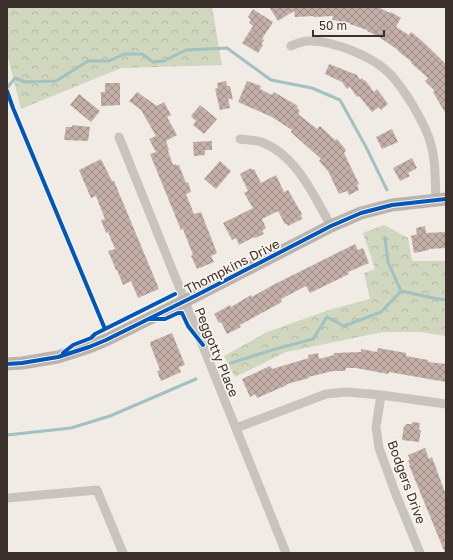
<svg xmlns="http://www.w3.org/2000/svg" width="453" height="560" font-family="'Golos Text',sans-serif">
  <defs>
    <pattern id="forest-crowns" width="20" height="18" patternUnits="userSpaceOnUse"><rect width="20" height="18" fill="#d1d6bf"/><path d="M2 6a3 3 0 1 1 6 0M12 15a3 3 0 1 1 6 0" fill="none" stroke="#b4b8a4"/></pattern>
    <pattern id="building-cross-hatch" width="8" height="8" patternUnits="userSpaceOnUse"><rect width="8" height="8" fill="#c3afa7"/><path d="M0 0l8 8M0 8l8-8" fill="none" stroke="#a08f88"/></pattern>
  </defs>
  <rect width="100%" height="100%" fill="#f0ebe5"/>
  <!-- forest -->
  <path fill="url(#forest-crowns)" d="M7,7H212L222,65L121,68L21,109L7,54Z
    M384,225L408,238L412,261H446V336L421,332H383L286,352L235,377L224,356L267,332L332,309L370,299L364,273L375,269L363,233Z"/>
  <g fill="none" stroke-linecap="round" stroke-linejoin="round">
    <!-- stream -->
    <path stroke="#a1c2c1" stroke-width="3" d="M7,88L15,78L25,82L56,81L88,61H109L124,54H142L153,62L164,61L186,50L227,48L271,80L312,88L340,100L366,147L387,190
      M385,238L388,262L401,291L433,298L446,300
      M231,363L272,350L313,339L327,317L344,326L381,312L401,291
      M7,435L71,428L110,416L196,379"/>
  </g>
  <!-- building -->
  <path fill="url(#building-cross-hatch)" d="M269,7H378L390,13L391,12L401,18L396,27L409,35L411,32L421,40L446,64V114L433,92L435,91L425,81L428,78L411,63L412,62L398,51V50L379,37L367,31V30L350,24V23L332,20L333,16L313,17V16L295,17L294,11L278,21Z
    M253,9L273,22L262,39L264,40L261,44L263,45L258,53L242,43L253,26L249,23L251,20L248,17Z
    M329,64L357,75L360,80L362,78L364,81L365,80L374,92L377,89L388,104L381,110L379,107L372,112L359,96L357,97L350,87L347,89L342,82L325,74Z
    M226,81L227,86H230L233,100L228,98L230,108L220,110L215,89L218,88L217,83Z
    M247,81L261,86L260,89L272,95L274,92L298,106L297,108L300,111L298,114L317,129L320,126L335,140L337,139L346,150L344,153L359,184L357,185L359,190L349,195L347,191L339,194L328,171L319,161L321,159L294,135L291,132L292,130L272,117L238,102Z
    M105,83H120V105L101,106V92H105Z
    M137,92L157,106L164,102L171,115L167,117L177,135L166,141L169,150L168,151L173,165L176,164L177,166L179,165L186,183L188,182L191,192L186,194L194,214L201,212L217,253L211,256L214,262L197,269L191,256L193,255L183,229L181,230L150,154L156,152L149,139L156,136L141,110L129,101Z
    M79,94L100,111L91,122L70,105Z
    M200,105L217,119L204,134L193,125L196,121L191,116Z
    M72,125L90,127L88,141L64,140L66,127H72Z
    M392,129L398,142L382,149L376,137Z
    M212,141V150H205V155L194,156L193,142Z
    M412,158L417,168L408,173L410,176L400,181L393,168Z
    M101,159L112,181H114L159,289L138,298L131,281L123,285L117,270H116L108,251L115,249L108,232L106,233L101,220L105,219L96,196L91,198L79,170Z
    M220,161L231,171L216,189L204,179Z
    M251,168L252,170L254,169L261,183L276,175L284,192L288,190L302,214L301,215L302,219L288,226L287,224H285L278,211L262,219L266,228L262,231L264,234L255,238L254,237L239,245L236,238L232,240L223,223L253,208L244,193L248,191L240,174Z
    M425,226L426,233L446,232V248L429,249V250L414,253L411,236L417,234L416,228Z
    M355,244L358,250L363,248L369,263L348,272L349,274L310,293L306,286L281,299L282,302L240,325L241,327L227,334L221,322L219,323L214,314L230,305L231,307L251,295L252,297L273,285Z
    M172,333L185,365L179,367L181,372L161,381L157,371L160,370L150,344H151L150,342Z
    M378,348L406,353V356L428,360V362L446,364V382L389,372L388,374L356,368H346L345,371H333L308,377L309,378L287,384V385L257,398L255,394L250,397L242,379L270,366L272,369L309,358L308,355L318,353L319,359L334,355V353L361,352V349L377,352Z
    M412,422L420,423L419,430H421L419,442L402,440L404,426L405,427L406,424H412Z
    M425,448L429,459L432,457L446,495V553H445L409,465H410L408,460H410L408,455Z"/>
  <g fill="none" stroke-linecap="round" stroke-linejoin="round">
    <!-- street -->
    <path stroke="#c9c3be" stroke-width="9" d="M291,46C296,44 302,41 308,41C332,40 372,56 389,73C404,88 422,119 429,138C436,158 435,179 436,199
      M119,137L286,553
      M240,139C247,140 255,140 261,142C296,154 314,196 331,226
      M381,395L376,427L379,448L395,492L420,553
      M236,428L326,394L347,392L381,395L446,404
      M7,498L97,490L123,553"/>
    <!-- secondary -->
    <path stroke="#bab3ae" stroke-width="13" d="M7,364L22,363L58,357L89,347L106,340L197,295L331,226L361,213L392,205L446,199"/>
    <defs>
      <path id="cycleway" d="M7,91L13,108L105,329
        M150,319H165L178,313H182L188,326L203,345
        M63,353L73,345L91,338L95,334L175,294
        M7,364L22,363L58,357L89,347L106,340L197,295L331,226L361,213L392,205L446,199"/>
    </defs>
    <!-- cycleway casing -->
    <use href="#cycleway" stroke="#fbf5ee" stroke-width="6"/>
    <!-- cycleway -->
    <use href="#cycleway" stroke="#0057b8" stroke-width="4"/>
  </g>
  <g text-anchor="middle" dominant-baseline="central" stroke-width="3.5" stroke-linejoin="round" paint-order="stroke">
    <!-- street labels -->
    <g font-size="13" fill="#3b302b" stroke="#fbf5ee">
      <text transform="translate(232 266) rotate(-27)">Thompkins Drive</text>
      <text transform="translate(217 352) rotate(68)">Peggotty Place</text>
      <text transform="translate(407 482) rotate(70)">Bodgers Drive</text>
    </g>
  </g>
  <!-- border -->
  <rect width="453" height="560" fill="none" stroke="#3b302b" stroke-width="16"/>
  <!-- scale -->
  <path d="M313 30v6h71v-6" fill="none" stroke="#3b302b" stroke-width="2"/>
  <text x="319" y="30" font-size="12" fill="#3b302b" stroke="#fbf5ee" stroke-width="3" paint-order="stroke">50 m</text>
</svg>
